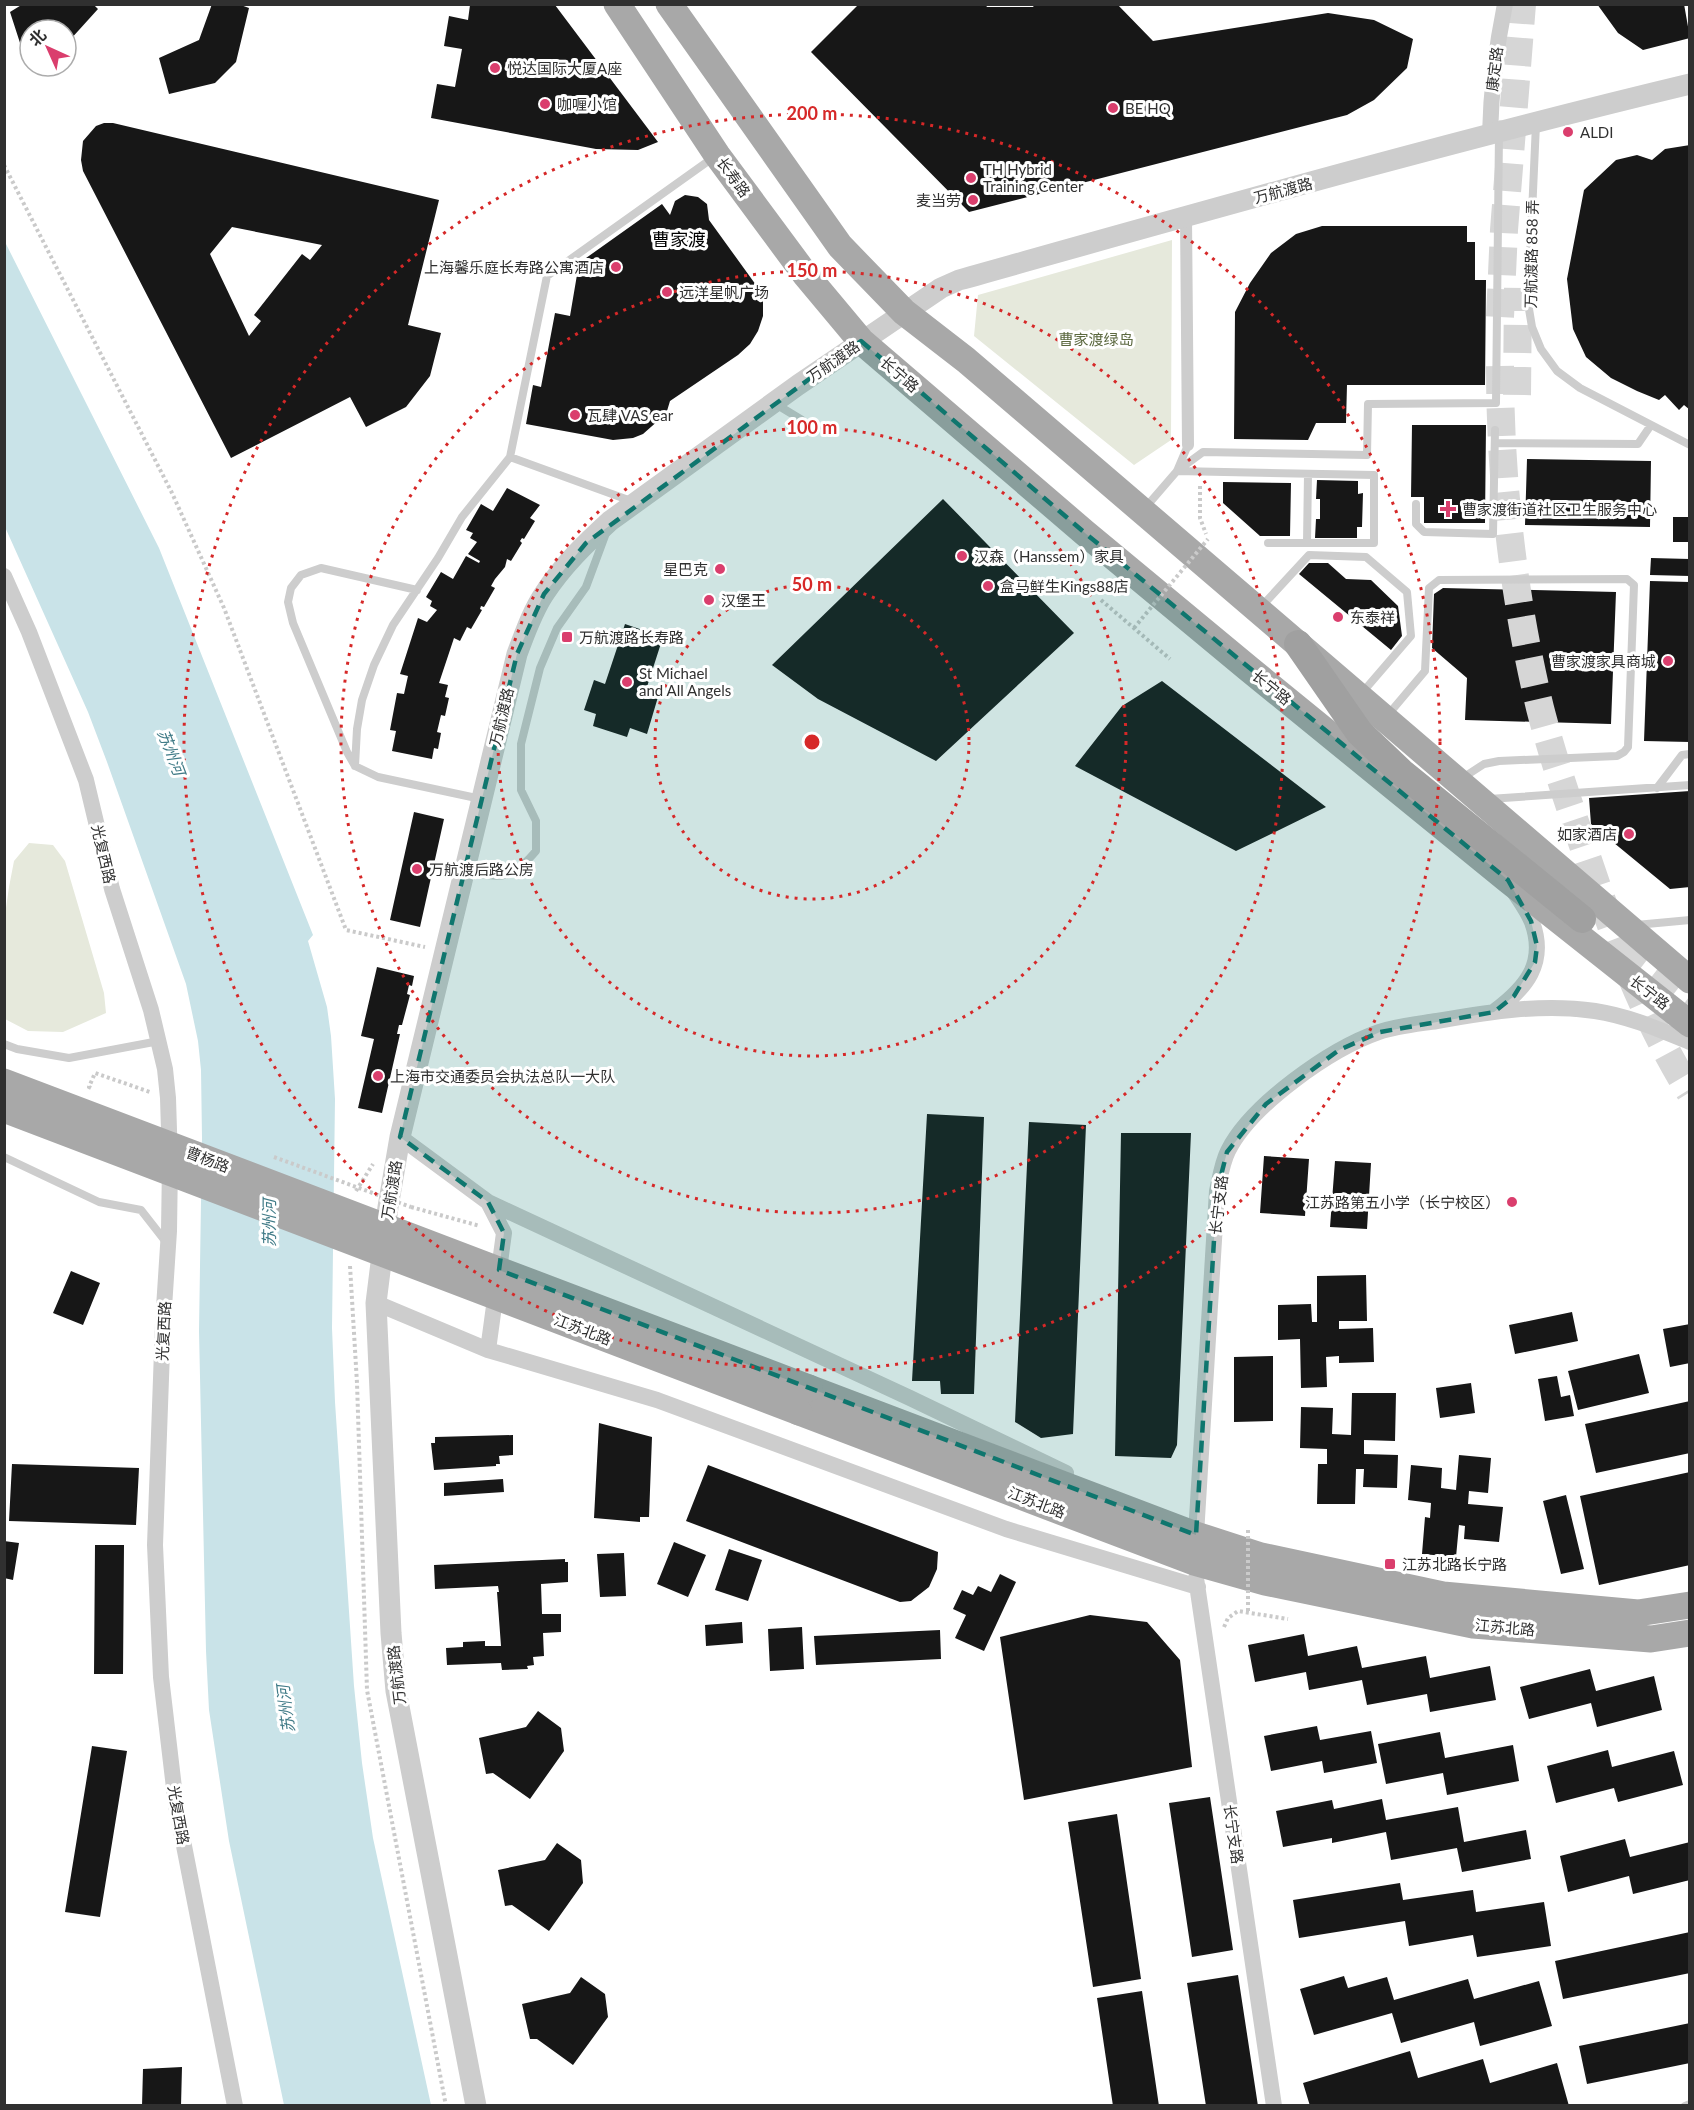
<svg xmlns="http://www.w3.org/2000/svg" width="1694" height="2110" font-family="Lato,'Noto Sans SC',sans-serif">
  <rect width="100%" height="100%" fill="#fff"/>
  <!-- green -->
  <path fill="#e6e9dc" d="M1172,240L1171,440L1134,465L974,336L978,295Z
    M29,843L53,845L65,861L104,993L106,1013L63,1032L28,1031L5,1019L4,922L9,887L14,861Z"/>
  <!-- water -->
  <path fill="#c9e3e8" d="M4,240L159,548L313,935L308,941L327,1007L331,1036L335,1099L332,1328L335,1402L354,1686L362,1763L373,1838L431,2105H284L229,1841L209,1710L206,1651L199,1331L202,1138L201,1070L198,1041L186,984L107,762L88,712L5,527Z"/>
  <!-- building -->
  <path fill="#171717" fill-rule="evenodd" d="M23,4H93L98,9L69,41H66V30H30V45L21,46L10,12Z
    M212,4H238L249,8L236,62L215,83L169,94L159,58L199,40Z
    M859,4H985L987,7H1033L1035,4H1117L1153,41L1328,13L1374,20L1413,39L1407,68L1374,100L1347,115L969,212L811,52Z
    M1597,4H1684L1690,38L1643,50L1618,33Z
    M470,5H555L658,142L638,150L596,149L431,118L437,84L455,87L462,49L444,46L449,16L468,20Z
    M104,123H113L439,200L408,325L441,333L430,376L406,407L366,427L350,397L231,458L83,171L81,160L83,141L96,126ZM232,227L322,245L310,260L302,254L254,315L261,321L249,336L210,254Z
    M1690,145V410L1684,405L1679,410L1665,395L1659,400L1637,391L1611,378L1586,357L1573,329L1567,279L1584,190L1616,160L1637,155L1652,160L1665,149Z
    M685,195L698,197L707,204L709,220L756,285L763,300V316L758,331L750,344L738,355L670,401L667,411L660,419L643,434L633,438L613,440L526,424L533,385L541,387L555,313L570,316L579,263L662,204L670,215L675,201Z
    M1322,226H1467V242H1475V280H1486L1485,385H1347L1346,423H1316L1308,440L1234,439L1235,312L1250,283L1271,253L1296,234Z
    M1412,425H1486L1485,523H1424V497H1411Z
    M1527,459L1651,461L1650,527L1525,525Z
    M1317,480L1358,481V494L1363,493L1362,527H1357V538H1315L1316,519H1320V499H1316Z
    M1223,482L1291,483L1290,536H1260L1223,503Z
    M507,488L540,505L530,518L535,521L524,539L522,538L520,541L522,543L511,561L507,559L505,567L495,579L491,586L495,588L484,607L481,606L480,609L482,610L471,629L467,627L460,641L454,638L439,683L448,685L445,697L449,698L445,716L441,715L437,732L441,733L438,749L434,748L432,759L392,751L396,731L390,730L397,693L404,694L408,676L400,674L418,618L427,622L437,610L430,606L432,601L426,597L441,572L453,579L466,556L479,563L480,561L468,554L477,542L470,538L473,533L466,530L481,504L493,511Z
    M943,499L1074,633L936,761L818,699L772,665Z
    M1673,517H1690V542H1673Z
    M1651,558L1690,559V576L1650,575Z
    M1309,563H1328L1346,579L1371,580L1398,606L1402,636L1391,650L1299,574Z
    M1650,581L1690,582V742L1644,741Z
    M1443,588L1616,592L1611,724L1465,720L1467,678L1432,648L1434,594Z
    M625,624L663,637L645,693L658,697L647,734L630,728L627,737L593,726L596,714L584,710L594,680L605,684Z
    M1162,681L1326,807L1236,851L1075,766L1122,706Z
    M1690,791V887L1670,889L1591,824L1589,798Z
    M414,812L444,819L420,927L390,920Z
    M377,967L414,976L412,986L409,985L407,994L410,995L402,1025H399L397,1034H400L382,1113L358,1108L374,1039L361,1036Z
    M927,1114L984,1117L974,1394H941L940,1381H912Z
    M1029,1122L1086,1125L1073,1434L1041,1438L1015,1422Z
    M1121,1133H1191L1177,1445L1171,1458L1115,1456Z
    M1264,1156L1309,1159L1305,1216L1260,1213Z
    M1335,1161L1371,1163L1367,1229L1330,1227Z
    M71,1271L100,1283L83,1325L53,1313Z
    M1366,1275L1367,1321H1339V1329L1373,1328L1374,1362L1339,1363V1356L1326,1357L1327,1387L1301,1388L1300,1339L1278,1340V1305L1311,1304L1312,1322H1317V1276Z
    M1572,1312L1578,1341L1515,1354L1509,1325Z
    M1690,1324V1363L1670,1367L1663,1329Z
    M1639,1354L1649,1393L1578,1410L1568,1371Z
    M1273,1356V1421L1234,1422V1357Z
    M1557,1376L1561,1397L1570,1395L1574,1416L1545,1421L1538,1379Z
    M1471,1383L1475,1413L1440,1418L1436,1388Z
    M1352,1393H1396L1395,1441L1364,1440V1454L1398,1455L1397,1488L1363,1487L1364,1469H1356L1355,1504H1317L1318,1464H1327V1449L1300,1448L1301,1407L1333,1408L1332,1434L1351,1435Z
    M1690,1401V1453L1596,1473L1585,1424Z
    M599,1423L652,1437L649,1517H640V1522L594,1518Z
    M513,1435V1455L499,1456L500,1464H496V1466L434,1470L431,1443H435V1437Z
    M1459,1455L1491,1458L1488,1493L1469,1491L1468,1504L1503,1507L1499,1542L1464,1539L1465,1526L1459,1525L1456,1557L1422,1554L1425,1517L1430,1518L1431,1503L1408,1500L1411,1465L1442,1468L1441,1488L1456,1490Z
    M12,1464L139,1468L136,1525L9,1521Z
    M708,1465L938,1552L937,1569L929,1587L911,1601L900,1602L686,1521Z
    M1690,1472V1565L1599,1585L1580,1496Z
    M503,1479L504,1492L444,1496V1483Z
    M1566,1495L1584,1569L1561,1574L1543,1501Z
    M4,1541L19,1543L13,1580L4,1578Z
    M674,1542L706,1555L688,1597L657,1584Z
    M95,1545H124L123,1674H94Z
    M729,1549L762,1560L748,1601L715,1590Z
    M624,1553L626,1596L600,1597L597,1554Z
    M565,1559V1562H568V1582L541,1584L542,1614H561V1632L543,1633L544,1656L533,1657L534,1665L527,1666L528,1669L502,1670L501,1663L447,1665L446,1648L463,1647V1642L485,1641V1646H501L497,1592H499L498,1586L435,1589L434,1565Z
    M1000,1574L1016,1582L984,1651L955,1638L966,1615L953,1609L962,1590L973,1595L978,1586L991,1592Z
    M1090,1615L1147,1622L1180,1660L1192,1767L1024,1800L1000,1637Z
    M742,1622L743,1643L706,1646L705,1625Z
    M802,1627L804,1669L770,1671L768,1629Z
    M940,1630L941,1659L816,1665L814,1636Z
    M1304,1634L1308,1656L1357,1646L1362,1668L1426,1656L1430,1678L1490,1666L1496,1700L1430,1712L1427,1694L1367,1705L1362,1680L1309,1690L1306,1672L1255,1682L1248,1645Z
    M1590,1669L1596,1691L1654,1676L1662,1710L1597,1727L1591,1703L1529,1719L1520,1687Z
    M538,1711L561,1728L564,1751L530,1799L493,1773L486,1774L479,1738L526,1727Z
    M1317,1726L1320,1740L1371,1731L1377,1763L1324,1773L1322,1761L1271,1771L1264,1736Z
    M1440,1732L1445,1758L1513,1745L1519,1781L1447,1795L1443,1773L1386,1784L1378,1744Z
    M92,1746L127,1751L100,1917L65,1912Z
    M1608,1750L1612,1767L1674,1751L1683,1785L1618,1802L1614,1788L1556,1803L1547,1766Z
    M1210,1797L1233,1950L1192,1957L1169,1803Z
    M1382,1799L1386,1820L1458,1807L1464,1842L1526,1830L1531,1859L1462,1872L1457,1848L1391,1860L1386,1832L1332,1843V1838L1283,1847L1276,1811L1332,1800L1334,1809Z
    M1117,1814L1141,1979L1093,1987L1068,1822Z
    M1625,1839L1630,1857L1690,1842V1880L1633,1894L1629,1876L1568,1892L1560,1856Z
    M557,1843L581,1860L583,1883L549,1931L512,1905L505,1906L498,1870L545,1860Z
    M1400,1883L1403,1900L1473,1890L1476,1912L1544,1902L1551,1946L1477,1957L1473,1935L1409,1946L1405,1921L1299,1938L1293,1900Z
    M1690,1932V1973L1563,1999L1555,1961Z
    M1238,1975L1258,2106H1206L1187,1983Z
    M1344,1976L1348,1988L1387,1977L1394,2000L1468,1979L1474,1999L1539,1981L1552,2026L1480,2046L1474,2022L1401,2043L1392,2013L1314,2035L1300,1989Z
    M581,1977L605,1994L608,2017L573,2065L537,2039H530L522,2004L570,1993Z
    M1142,1991L1159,2106H1113L1097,1998Z
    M1690,2023V2063L1587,2084L1579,2046Z
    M1410,2051L1418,2078L1483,2059L1490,2083L1557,2063L1569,2106H1310L1303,2083Z
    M182,2067L181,2106H142L143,2069Z"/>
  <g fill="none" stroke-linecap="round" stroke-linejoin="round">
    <!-- trunk-tunnel -->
    <path stroke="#d6d6d6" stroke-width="28" stroke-dasharray="28 14" stroke-linecap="butt" d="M1500,317L1504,230L1522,4
      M1500,366C1500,480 1513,596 1540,708C1553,759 1571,810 1588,860C1615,940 1645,1020 1690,1092
      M1517,395L1518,288
      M1620,949L1690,1003"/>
    <!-- path -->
    <path stroke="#cacaca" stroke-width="4" stroke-dasharray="3 3" stroke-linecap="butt" d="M4,165L172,493L224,608L346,930L425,947
      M1200,486V518L1206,534
      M1101,600L1170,659
      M91,1088L89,1087L95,1073L150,1092
      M356,1191L373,1164
      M411,1207L480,1226
      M350,1266L357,1383L367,1690L446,2106
      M1224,1627L1228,1618L1238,1611L1288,1619"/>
    <!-- service -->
    <path stroke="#cdcdcd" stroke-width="8" d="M1536,124L1528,303L1532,327L1541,349L1557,371L1580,388L1690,445
      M774,403L802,420
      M1495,443L1638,444L1651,425
      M510,457L634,502
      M1177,471L1203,452L1367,455L1368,404L1496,403L1499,133
      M1177,471L1374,475V543H1268
      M1416,504V524L1424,532L1493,534L1495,430
      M1145,508L1177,471L1188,445
      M1307,543L1308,474
      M417,590L321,568L301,575L291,588L288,602L293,623L347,752L355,766L378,777L481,799
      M1261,607L1309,555L1366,557L1407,592L1411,636L1361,694
      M1387,716L1425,671L1429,588L1439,580L1627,579L1634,585L1628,747L1624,752L1617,756L1499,761L1484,764L1461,779
      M355,766L357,729L362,700L374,665L393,625L438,558L462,517L510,457L547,276L714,157
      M1657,788L1682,755L1690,754
      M1489,799L1690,785
      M464,872C501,877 510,882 536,851V821L521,790V744L540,668L557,628L586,587L606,533
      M1636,925L1690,920
      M4,1044L17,1049L69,1058L159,1041
      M4,1157L99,1202L141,1210L166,1242
      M1685,2106L1690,2104"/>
    <!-- pedestrian -->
    <path stroke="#cdcdcd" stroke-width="12" d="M1186,217L1188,445"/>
    <!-- minor -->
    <path stroke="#cdcdcd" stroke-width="16" d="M1490,134C1491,90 1496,48 1505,4
      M4,576L29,632L86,780L112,889L151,1010L165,1069L168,1098L170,1163L169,1231L163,1323L155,1545L161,1677L176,1805L235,2106
      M1495,1011C1526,988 1547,963 1532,922C1528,912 1521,902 1515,893
      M400,1137L488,1202L504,1233L488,1350
      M488,1202L910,1398L1066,1473
      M376,1303L488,1350L657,1400L1006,1529L1198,1587
      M1196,1535L1217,1191C1220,1178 1222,1163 1228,1151C1251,1105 1330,1049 1379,1032C1397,1026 1418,1024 1437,1021C1489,1012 1542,1003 1595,1011C1628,1016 1658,1029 1690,1042
      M1196,1578L1274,2106"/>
    <!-- tertiary -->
    <path stroke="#cdcdcd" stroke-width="21" d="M476,2106L396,1691L391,1633L376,1303L388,1207L400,1137L517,654C525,633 532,612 544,594C562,566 586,543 610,521L798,385L941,288L959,280C1202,212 1444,143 1690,84"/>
    <!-- primary -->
    <path stroke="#a8a8a8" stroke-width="27" d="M617,4L717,155L805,274L861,341L1085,533L1249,669L1508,880L1690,1024
      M669,4L840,246L904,312L966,360L1690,980
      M809,1388L1196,1535L1261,1556L1443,1595L1638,1613L1690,1605
      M799,1412L1194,1562L1265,1582L1473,1625L1651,1639L1690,1633"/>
    <!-- trunk -->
    <path stroke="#a0a0a0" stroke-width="28" d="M1298,644L1359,732L1401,772L1582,919"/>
    <!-- path-bridge -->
    <path stroke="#cacaca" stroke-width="4" stroke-dasharray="3 3" stroke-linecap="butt" d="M1134,628L1208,539
      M274,1157L411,1207
      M1248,1530V1611"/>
    <!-- primary-bridge -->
    <path stroke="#a8a8a8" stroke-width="27" d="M4,1082L809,1388
      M4,1109L799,1412"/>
  </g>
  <!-- marked area -->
  <path fill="#0f766e" fill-opacity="0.2" stroke="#0f766e" stroke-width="4.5" stroke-dasharray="12 8" stroke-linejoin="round" d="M861,341L1085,533L1508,880L1531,921L1537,946L1535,962L1514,996L1494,1012L1380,1032L1339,1050L1266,1104L1227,1152L1217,1191L1196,1535L499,1270L504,1233L488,1202L400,1137L517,654L544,594L586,543Z"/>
  <!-- distance rings -->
  <g fill="none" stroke="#d62828" stroke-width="3" stroke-dasharray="3 6">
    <circle cx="812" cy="742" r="157"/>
    <circle cx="812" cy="742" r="314"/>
    <circle cx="812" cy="742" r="471"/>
    <circle cx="812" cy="742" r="628"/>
  </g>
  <!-- markers -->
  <g fill="#da3e6d" stroke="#fff" stroke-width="2">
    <circle cx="495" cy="68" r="6"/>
    <circle cx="545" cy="104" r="6"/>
    <circle cx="1113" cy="108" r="6"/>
    <circle cx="1568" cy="132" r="6"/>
    <circle cx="971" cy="178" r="6"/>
    <circle cx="973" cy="200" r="6"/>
    <circle cx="616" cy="267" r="6"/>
    <circle cx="667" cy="292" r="6"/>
    <circle cx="575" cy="415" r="6"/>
    <path d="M1445 500h6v6h6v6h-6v6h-6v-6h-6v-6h6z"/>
    <circle cx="962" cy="556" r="6"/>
    <circle cx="720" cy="569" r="6"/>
    <circle cx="988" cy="586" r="6"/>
    <circle cx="709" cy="600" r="6"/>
    <circle cx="1338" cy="617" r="6"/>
    <rect x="561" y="631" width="12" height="12" rx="3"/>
    <circle cx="1668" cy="661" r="6"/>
    <circle cx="627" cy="682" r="6"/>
    <circle cx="1629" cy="834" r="6"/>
    <circle cx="417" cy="869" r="6"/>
    <circle cx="378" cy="1076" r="6"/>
    <circle cx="1512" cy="1202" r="6"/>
    <rect x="1384" y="1558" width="12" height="12" rx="3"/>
  </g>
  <g text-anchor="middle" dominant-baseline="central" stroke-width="6" stroke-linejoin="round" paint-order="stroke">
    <!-- poi labels -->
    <g font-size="15" fill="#303030" stroke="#fff" text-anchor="start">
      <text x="507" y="68">悦达国际大厦A座</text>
      <text x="557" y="104">咖喱小馆</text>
      <text x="1125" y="108">BE HQ</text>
      <text x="1580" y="132">ALDI</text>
      <text x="983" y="169">TH Hybrid<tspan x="983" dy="17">Training Center</tspan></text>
      <text x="961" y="200" text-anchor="end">麦当劳</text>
      <text x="604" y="267" text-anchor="end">上海馨乐庭长寿路公寓酒店</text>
      <text x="679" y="292">远洋星帆广场</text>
      <text x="587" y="415">瓦肆 VAS ear</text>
      <text x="1462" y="509">曹家渡街道社区卫生服务中心</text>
      <text x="974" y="556">汉森（Hanssem）家具</text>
      <text x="708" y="569" text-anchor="end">星巴克</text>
      <text x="1000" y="586">盒马鲜生Kings88店</text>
      <text x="721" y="600">汉堡王</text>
      <text x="1350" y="617">东泰祥</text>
      <text x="579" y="637">万航渡路长寿路</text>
      <text x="1656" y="661" text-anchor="end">曹家渡家具商城</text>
      <text x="639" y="673">St Michael<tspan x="639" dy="17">and All Angels</tspan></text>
      <text x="1617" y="834" text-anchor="end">如家酒店</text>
      <text x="429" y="869">万航渡后路公房</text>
      <text x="390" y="1076">上海市交通委员会执法总队一大队</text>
      <text x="1500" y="1202" text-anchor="end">江苏路第五小学（长宁校区）</text>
      <text x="1402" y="1564">江苏北路长宁路</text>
    </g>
    <!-- street labels -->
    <g font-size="15" fill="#303030" stroke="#fff">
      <text transform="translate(1494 69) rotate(-83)">康定路</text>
      <text transform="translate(734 177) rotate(54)">长寿路</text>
      <text transform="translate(1283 190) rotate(-15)">万航渡路</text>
      <text transform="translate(1531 254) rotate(-89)">万航渡路 858 弄</text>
      <text transform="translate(833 361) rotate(-35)">万航渡路</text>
      <text transform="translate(900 374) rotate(41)">长宁路</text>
      <text transform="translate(1272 687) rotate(39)">长宁路</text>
      <text transform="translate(501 717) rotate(-77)">万航渡路</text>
      <text transform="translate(104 854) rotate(77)">光复西路</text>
      <text transform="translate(1650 992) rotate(38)">长宁路</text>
      <text transform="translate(208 1159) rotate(21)">曹杨路</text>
      <text transform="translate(391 1190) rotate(-81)">万航渡路</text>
      <text transform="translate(1218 1205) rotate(-83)">长宁支路</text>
      <text transform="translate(583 1329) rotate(21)">江苏北路</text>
      <text transform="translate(163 1331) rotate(-87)">光复西路</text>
      <text transform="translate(1037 1502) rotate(21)">江苏北路</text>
      <text transform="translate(1505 1627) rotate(5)">江苏北路</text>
      <text transform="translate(396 1675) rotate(-97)">万航渡路</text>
      <text transform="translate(179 1815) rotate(80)">光复西路</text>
      <text transform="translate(1234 1834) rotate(82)">长宁支路</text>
    </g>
    <!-- park labels -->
    <g font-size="15" fill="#5c6940" stroke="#fff">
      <text x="1096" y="339">曹家渡绿岛</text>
    </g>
    <!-- water labels -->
    <g font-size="16" font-style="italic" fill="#407b87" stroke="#fff">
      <text transform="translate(172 752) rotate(69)">苏州河</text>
      <text transform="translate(268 1223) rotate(-90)">苏州河</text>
      <text transform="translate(285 1709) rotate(-97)">苏州河</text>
    </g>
    <!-- quarter labels -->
    <g font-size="18" fill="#000" stroke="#fff">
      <text x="679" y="239">曹家渡</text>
    </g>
  </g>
  <circle cx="812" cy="742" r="9" fill="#d62828" stroke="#fff" stroke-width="3"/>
  <g font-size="18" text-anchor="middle" font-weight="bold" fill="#d62828" stroke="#fff" stroke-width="6" stroke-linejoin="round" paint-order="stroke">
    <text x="812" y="120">200 m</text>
    <text x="812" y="277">150 m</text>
    <text x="812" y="434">100 m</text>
    <text x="812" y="591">50 m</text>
  </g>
  <!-- border -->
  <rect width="1694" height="2110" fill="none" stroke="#303030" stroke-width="12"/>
  <!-- north arrow -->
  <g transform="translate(48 48) rotate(315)"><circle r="28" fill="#ffffff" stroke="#acacac" stroke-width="1.5"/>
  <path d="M0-4.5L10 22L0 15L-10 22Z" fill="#da3e6d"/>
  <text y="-9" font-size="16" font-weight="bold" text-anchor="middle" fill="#303030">北</text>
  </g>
</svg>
